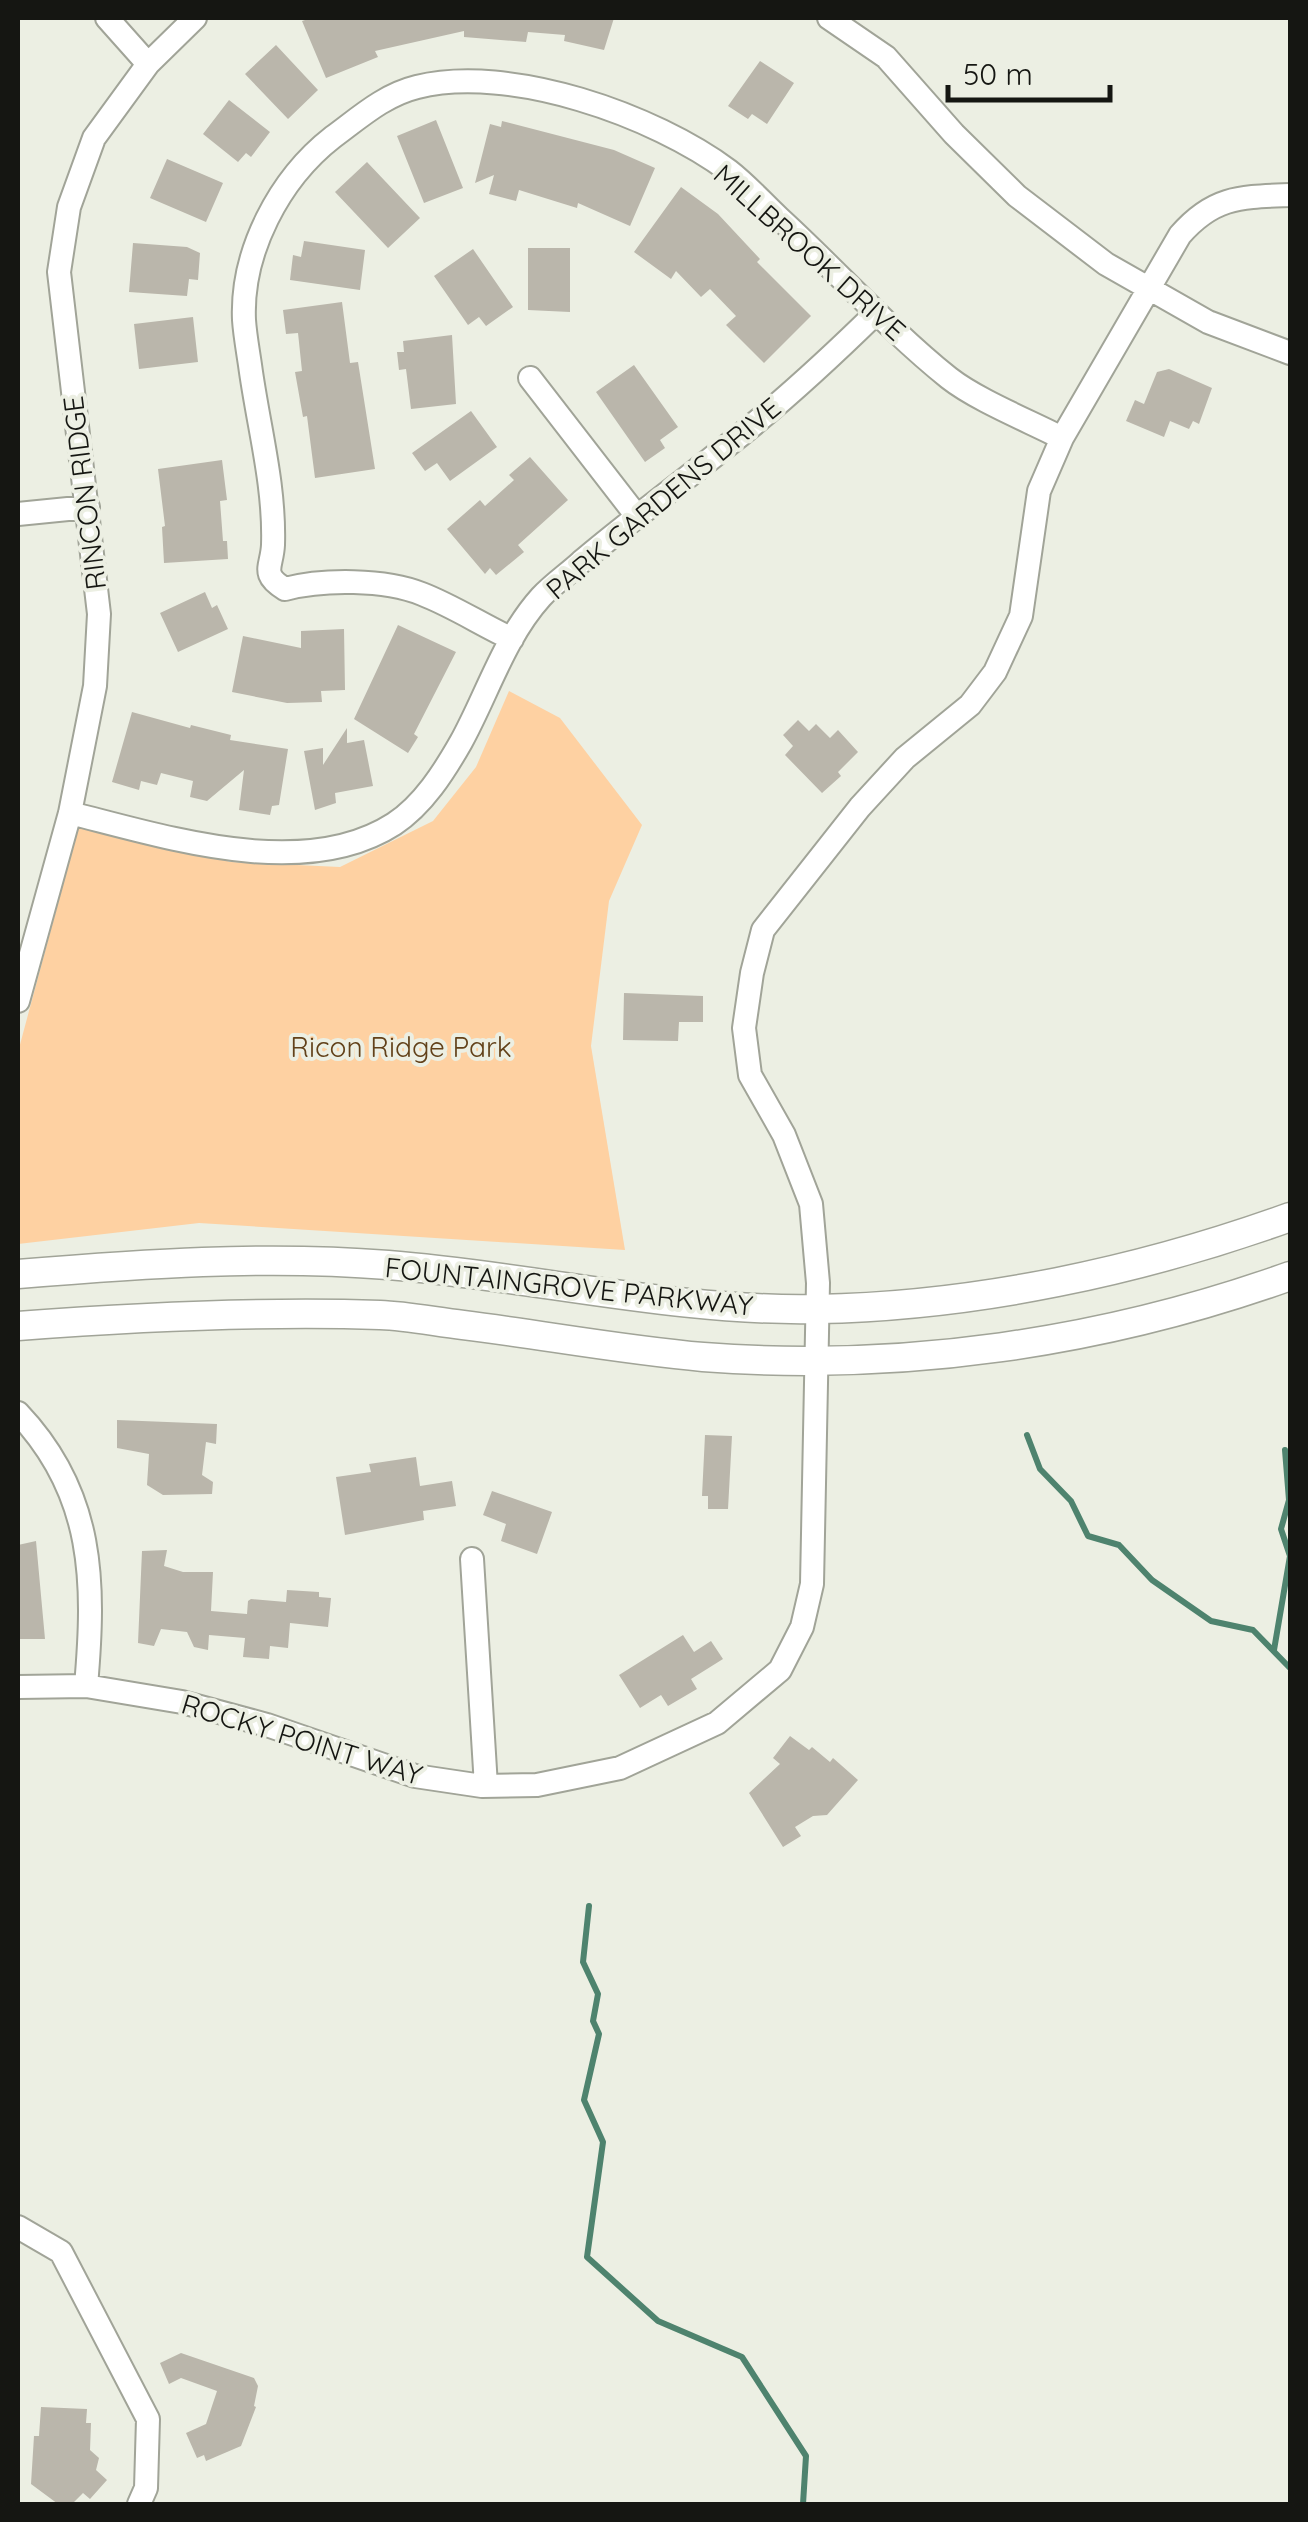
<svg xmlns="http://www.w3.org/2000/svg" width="1308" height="2522" font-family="Quicksand,sans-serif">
  <rect width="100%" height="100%" fill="#ecefe3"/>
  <!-- green -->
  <path fill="#fed1a2" d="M509,691L560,718L642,825L609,901L591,1046L625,1250L199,1223L18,1244V1052L79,825L231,862L340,867L433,821L476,767Z"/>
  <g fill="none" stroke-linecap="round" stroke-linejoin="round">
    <!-- stream -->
    <path stroke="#4e836e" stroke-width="6" d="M1027,1435L1040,1469L1071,1501L1088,1536L1119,1545L1152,1580L1211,1621L1253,1630L1290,1668
      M1274,1650L1290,1556L1281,1529L1289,1500L1285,1450
      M589,1906L583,1962L598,1994L593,2021L599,2034L584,2100L603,2142L587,2257L658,2321L742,2357L806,2456L803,2504"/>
  </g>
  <!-- building -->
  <path fill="#bab6ab" d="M311,18H614L604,50L564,41L565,35L528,32L526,42L464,37V31L375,51L378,57L326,78L302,21Z
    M276,45L318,90L288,119L245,74Z
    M760,61L794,83L767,124L752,114L748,119L728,106Z
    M229,100L270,132L251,157L246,153L238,162L203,134Z
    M436,120L463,188L424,203L397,136Z
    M502,121L614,150L655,168L630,226L578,203L577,208L519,190L516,201L489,194L494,175L475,183L490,124L501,127Z
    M167,159L223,183L206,222L150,198Z
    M367,162L420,218L388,248L335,192Z
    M681,187L718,214L760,259L757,262L811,316L764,363L726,325L736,316L710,289L701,297L676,271L671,279L634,252Z
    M304,241L365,250L360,290L290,280L293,255L301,257Z
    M133,243L187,247L200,253L198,280L189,279L187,296L129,292Z
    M528,248H570V312L528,310Z
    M473,249L513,307L486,326L479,317L468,325L434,276Z
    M342,302L350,363L358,362L375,469L315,478L307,416L303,417L295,372L302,371L298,333L286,334L283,310Z
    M193,317L198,362L139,369L134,324Z
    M452,335L456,404L411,409L406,369L399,370L397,352H404L403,341Z
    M634,365L678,427L660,440L665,448L645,462L596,392Z
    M1169,369L1212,388L1199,424L1193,421L1189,429L1170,421L1164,437L1126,421L1135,400L1144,404L1157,372Z
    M471,411L497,447L450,481L437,463L425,471L412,453Z
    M530,457L568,500L518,545L524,552L496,575L490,568L485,574L447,529L480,500L485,506L514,480L509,475Z
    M222,460L227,500L220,501L223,541H227L228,559L164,563L162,527L165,526L158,469Z
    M205,592L212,608L217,605L228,629L178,652L160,613Z
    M398,625L456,652L414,734L418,737L408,753L354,719Z
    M344,629L345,690L321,691L322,702L287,703L232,692L243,636L301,648V631Z
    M132,712L190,728L191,725L231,735L230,740L288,749L279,805L272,806L270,815L239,810L244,770L207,801L190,797L193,781L161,773L157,785L141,781L139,790L112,782Z
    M798,720L809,731L816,724L830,738L838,730L858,752L838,772L841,776L822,793L785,755L793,746L783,735Z
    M347,728V743L364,740L373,786L335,793L336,803L315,810L304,751L323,748V765Z
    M624,993L703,996V1022H679L678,1041L623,1040Z
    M117,1420L217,1424L216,1444L206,1442L202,1475L213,1482L212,1494L163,1495L147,1485L149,1454L117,1448Z
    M705,1435L732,1436L728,1509H708V1496H702Z
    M416,1457L420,1486L452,1481L456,1506L423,1511L424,1520L345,1535L336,1477L371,1472L369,1464Z
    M492,1491L552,1512L537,1554L501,1541L506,1524L483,1515Z
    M36,1541L45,1639H18V1545Z
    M167,1550L164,1566L183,1572H213L211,1611L247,1614L248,1601L251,1599L286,1602L287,1590L319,1592V1597L331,1598L328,1627L290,1623L288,1648L270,1646L269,1659L243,1657L245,1638L209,1635L208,1650L194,1647L187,1632L161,1629L154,1646L138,1643L142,1551Z
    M683,1635L694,1652L711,1641L723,1659L691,1679L697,1689L668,1706L661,1695L640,1708L619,1675Z
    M790,1736L809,1750L812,1747L830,1762L833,1758L858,1780L827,1815L813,1816L795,1827L801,1836L783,1847L749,1793L780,1764L773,1758Z
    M181,2353L254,2378L258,2386L254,2406L256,2407L241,2446L206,2461L204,2455L197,2458L186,2433L206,2424L217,2391L181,2378L169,2384L160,2363Z
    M41,2407L87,2409L86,2423H91L90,2450L99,2458L96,2470L107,2480L90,2499L83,2493L72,2504H58L31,2484L34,2436H39Z"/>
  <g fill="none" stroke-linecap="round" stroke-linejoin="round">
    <defs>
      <path id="minor" d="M107,18L148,64
        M829,18L886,57L954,134L1017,196L1106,264L1208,322L1290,353
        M530,378L636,515
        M18,514L88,507
        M512,639C482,625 453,606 422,594C385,579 323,579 285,589C260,574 272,567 273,545C275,484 258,425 250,365C248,351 245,335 244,320C241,252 279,179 333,137C359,118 384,95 417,87C510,64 654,115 729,171C747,185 762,202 779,218C836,270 888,329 949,378C977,400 1029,421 1062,438
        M70,813C166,837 304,882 394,824C423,805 444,772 461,742C487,695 504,638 541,597C553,584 568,574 581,562C627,523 676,487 723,449C777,407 827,361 876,313
        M18,1001L70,813L95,686L99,614L59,272L69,207L94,138L148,64L195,18
        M18,1413C95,1494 95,1583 86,1686
        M472,1559L486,1786
        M18,1687L86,1686L182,1702L267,1725L415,1776L482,1786L537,1785L620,1768L717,1723L780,1670L802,1627L812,1584L818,1283L811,1204L784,1135L750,1075L744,1028L752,973L763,930L860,807L905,758L970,705L995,672L1021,616L1039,491L1062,438L1180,235C1214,196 1241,197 1290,195
        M18,2227L61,2252L148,2419L146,2488L139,2504"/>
      <path id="major" d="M18,1274C141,1264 264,1255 388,1265C531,1276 673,1312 817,1309C977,1306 1140,1271 1290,1217
        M18,1326C138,1317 259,1311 380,1315C408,1316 436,1322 463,1325C543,1335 623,1350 703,1357C902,1372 1103,1343 1290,1276"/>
    </defs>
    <!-- minor casing -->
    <use href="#minor" stroke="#a1a498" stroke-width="26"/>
    <!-- major casing -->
    <use href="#major" stroke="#a1a498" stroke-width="31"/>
    <!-- minor -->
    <use href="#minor" stroke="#fff" stroke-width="22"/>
    <!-- major -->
    <use href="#major" stroke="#fff" stroke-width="28"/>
  </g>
  <g text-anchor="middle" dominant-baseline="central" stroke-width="8" stroke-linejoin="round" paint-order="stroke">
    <!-- street labels -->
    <g font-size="28" fill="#151612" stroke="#ecefe3">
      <text transform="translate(810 252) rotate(42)">MILLBROOK DRIVE</text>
      <text transform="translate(84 493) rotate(-97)">RINCON RIDGE</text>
      <text transform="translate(663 498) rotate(-40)">PARK GARDENS DRIVE</text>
      <text transform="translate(569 1286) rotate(6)">FOUNTAINGROVE PARKWAY</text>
      <text transform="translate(302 1739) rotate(17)">ROCKY POINT WAY</text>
    </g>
    <!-- park labels -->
    <g font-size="28" fill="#624119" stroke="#ecefe3">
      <text x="401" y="1046">Ricon Ridge Park</text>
    </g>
  </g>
  <!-- border -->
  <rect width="1308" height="2522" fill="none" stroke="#151612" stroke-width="40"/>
  <!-- scale -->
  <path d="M948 85v15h162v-15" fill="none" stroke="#151612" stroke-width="5"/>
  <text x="963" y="85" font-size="30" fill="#151612" stroke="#ecefe3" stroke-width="8" paint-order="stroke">50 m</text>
</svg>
